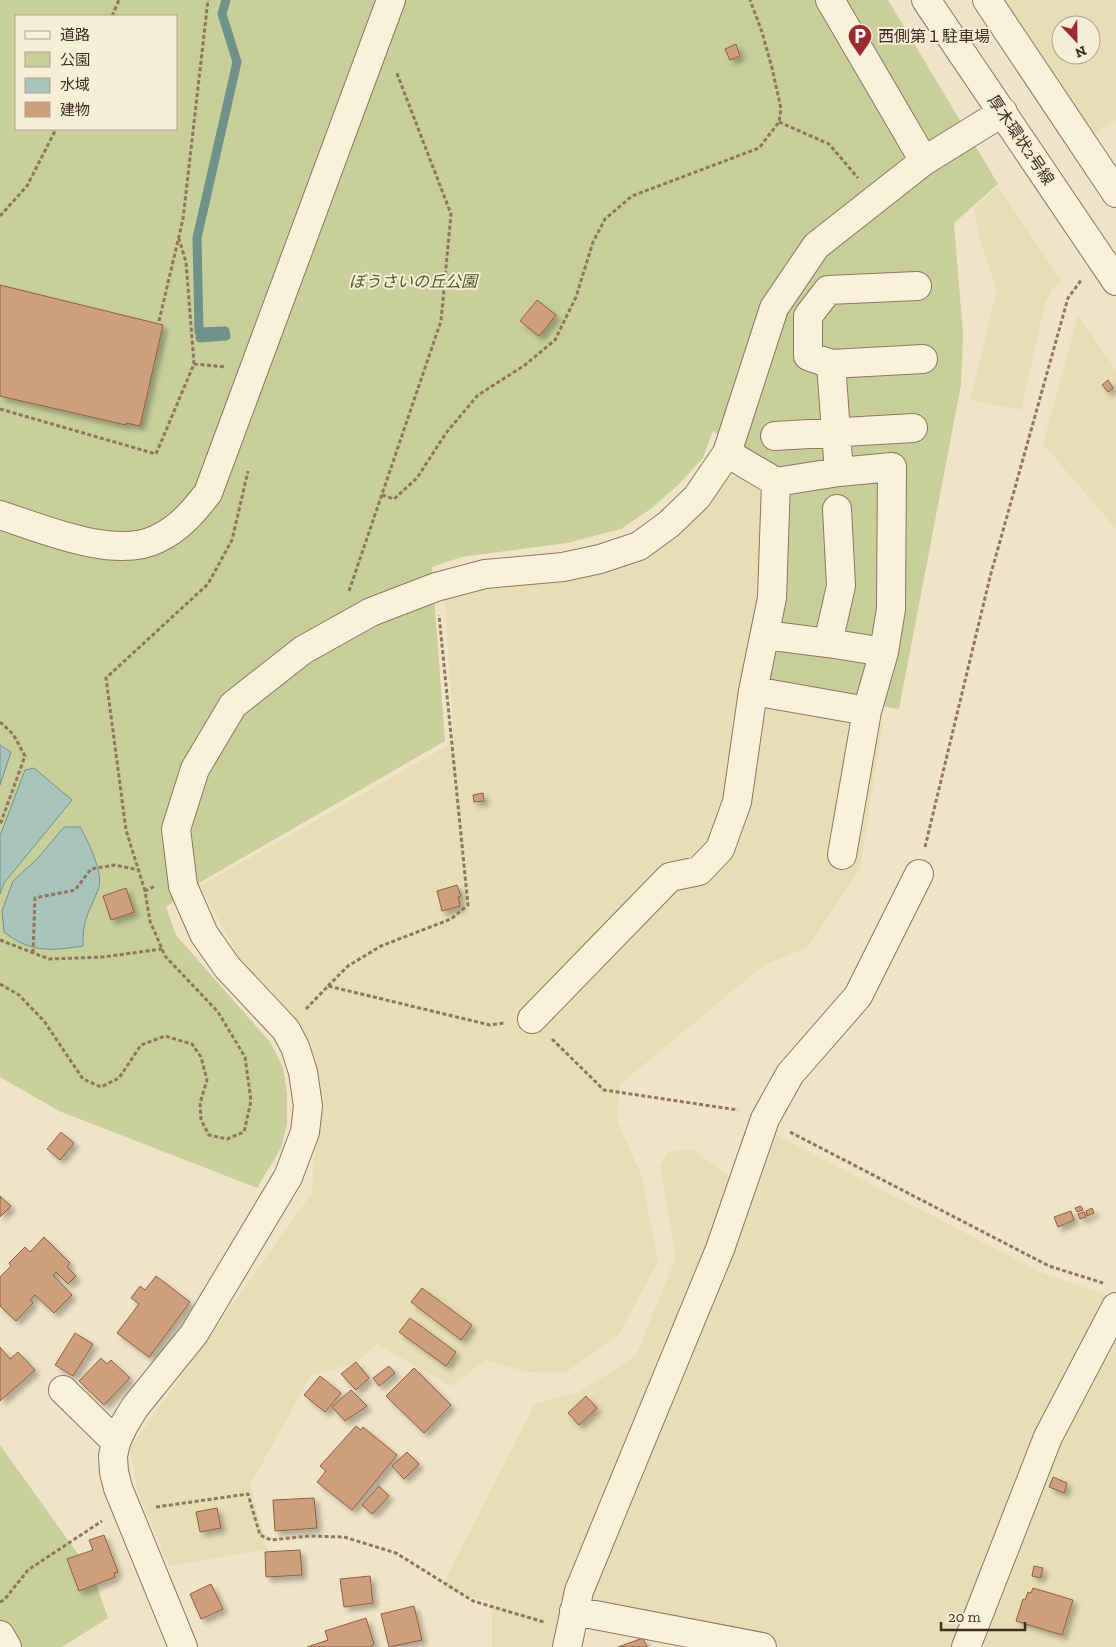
<svg xmlns="http://www.w3.org/2000/svg" width="1116" height="1647" font-family="'Zilla Slab','Noto Sans JP',serif">
  <defs>
    <filter id="shadow"><feDropShadow dx="4.5" dy="4.5" stdDeviation="2.5" flood-color="#0004"/></filter>
  </defs>
  <rect width="100%" height="100%" fill="#f0e4c8"/>
  <!-- farmland -->
  <path fill="#e6deb5" fill-rule="evenodd" d="M1003,0H1116V120L1094,134L1034,52ZM1061,25H1091V55H1061Z
    M998,187L1061,280L1053,288L1045,304L1021,410L970,400L997,290L980,240L974,208Z
    M1078,316L1116,370V529L1043,444Z
    M756,474L767,492L766,612L744,695L883,723L860,868L808,947L764,965L620,1084L617,1121L642,1177L658,1262L619,1334L565,1373L527,1372L487,1360L450,1386L377,1344L356,1363L311,1375L250,1485L268,1549L169,1566L137,1490L130,1448L312,1193L318,1107L299,1030L241,961L200,886L454,742L444,591L632,556L730,477Z
    M774,1134L1042,1273L1116,1298V1647H775V1645L561,1618L557,1647H492V1603L441,1588L535,1404L579,1392L636,1356L676,1257L660,1166L669,1151L693,1150L750,1191Z"/>
  <!-- green -->
  <path fill="#c9cf9b" fill-rule="evenodd" d="M0,0H888L998,184L954,223L963,334L961,385L899,709L763,687L772,470L713,431L703,458L679,484L652,508L621,529L567,543L462,557L432,567L445,741L199,883L166,907L176,935L270,1042L283,1067L287,1094V1124L281,1148L257,1188L59,1111L0,1077ZM16,16H176V129H16Z
    M0,1445L93,1575L108,1618L62,1647H0Z"/>
  <!-- water -->
  <path fill="#a9c4bc" stroke="#6f938a" d="M0,745L11,752L0,785Z
    M34,768L72,800L4,883L0,894V836L25,770Z
    M64,827H80C88,841 105,875 98,890C89,912 82,921 83,946C51,951 31,953 4,932L2,911L13,881L37,859Z"/>
  <g fill="none" stroke-linecap="round" stroke-linejoin="round">
    <!-- stream -->
    <path stroke="#6f938a" stroke-width="9" d="M200,338L226,336L225,331L199,332L197,238L237,62L222,14L226,0"/>
  </g>
  <!-- building -->
  <path fill="#cf9f7d" stroke="#8d5f41" filter="url(#shadow)" d="M736,44L740,56L730,60L725,49Z
    M0,285L163,325L140,426L126,423V425L0,396Z
    M537,300L556,315L539,336L520,321Z
    M1108,380L1113,388L1108,392L1102,385Z
    M483,793L484,801L474,802L473,795Z
    M457,885L461,896L458,897L460,906L442,911L437,891Z
    M126,888L134,912L111,920L103,896Z
    M61,1132L74,1143L60,1160L47,1149Z
    M0,1196L11,1206L0,1217Z
    M1081,1206L1083,1210L1077,1212L1075,1208Z
    M1092,1208L1094,1213L1087,1216L1086,1211Z
    M1071,1211L1074,1220L1058,1227L1054,1217Z
    M1084,1212L1086,1217L1080,1219L1078,1214Z
    M44,1237L70,1263L67,1267L76,1276L68,1284L56,1272L53,1275L72,1295L54,1313L35,1295L30,1300L33,1303L16,1321L0,1306V1277L11,1266L9,1263L25,1247L30,1252Z
    M156,1276L190,1302L149,1357L117,1333L139,1304L131,1298L140,1286L145,1290Z
    M422,1288L472,1325L461,1340L411,1302Z
    M410,1318L456,1352L446,1366L399,1332Z
    M75,1333L93,1344L73,1376L55,1365Z
    M0,1347L10,1359L18,1352L35,1370L0,1401Z
    M101,1358L107,1364L111,1360L130,1378L104,1405L79,1381Z
    M356,1362L369,1378L356,1390L341,1374Z
    M389,1366L395,1373L379,1386L373,1378Z
    M414,1368L451,1405L424,1433L386,1396Z
    M320,1376L341,1393L325,1412L304,1395Z
    M351,1390L367,1406L345,1421L332,1407Z
    M586,1396L597,1408L579,1425L568,1413Z
    M356,1426L361,1430L363,1427L397,1455L352,1510L317,1482L326,1471L320,1466Z
    M407,1452L419,1464L404,1479L392,1466Z
    M1053,1477L1067,1483L1064,1493L1049,1487Z
    M379,1486L389,1496L372,1514L362,1505Z
    M314,1498L317,1528L275,1531L273,1500Z
    M217,1508L221,1528L200,1532L196,1512Z
    M104,1535L118,1572L114,1573L115,1577L79,1591L67,1559L93,1550L89,1540Z
    M300,1550L302,1575L266,1577L265,1552Z
    M1034,1566L1043,1568L1040,1578L1032,1576Z
    M370,1576L373,1603L344,1607L340,1579Z
    M211,1584L223,1609L201,1619L190,1594Z
    M1033,1588L1073,1600L1062,1635L1016,1621L1023,1599L1025,1600L1028,1592L1031,1593Z
    M414,1606L422,1640L389,1647L381,1614Z
    M366,1618L374,1644L370,1647H307L328,1640L325,1631Z
    M643,1638L647,1647H618Z"/>
  <g fill="none" stroke-linecap="round" stroke-linejoin="round">
    <defs>
      <path id="minor" d="M830,0L924,161
        M926,0L1116,281
        M987,0L1116,193
        M831,364L923,359
        M775,436L913,428
        M839,472L831,364L808,356V316L828,290L917,286
        M776,482L839,472L892,467L891,609L884,652L867,711L842,855
        M0,515C43,529 115,560 157,539C179,529 194,511 208,493L391,0
        M765,635L828,643L841,586L837,509
        M828,643L884,652
        M753,691L867,711
        M532,1019L670,877L699,871L720,849L737,802L753,691L772,598L776,482L727,453
        M63,1390L116,1442
        M574,1611L762,1647
        M0,1635L7,1647
        M183,1647L118,1488L114,1472L113,1456L116,1442L124,1425L135,1407L194,1334L288,1177L305,1132L308,1106L303,1072L295,1047L286,1030L227,967L204,934L183,886L176,829L195,769L233,705L303,650L371,612L436,587L485,574L563,567L600,559L639,546L669,524L697,497L727,453L774,308L816,246L924,161L1003,112
        M567,1647L579,1591L720,1249L765,1119L790,1074L858,996L919,874
        M966,1647L1048,1437L1116,1307"/>
    </defs>
    <!-- minor casing -->
    <use href="#minor" stroke="#8d765c" stroke-width="30"/>
    <!-- path -->
    <path stroke="#8d765c" stroke-width="3" stroke-dasharray="4 2.5" stroke-linecap="butt" d="M112,16L119,0
      M779,122L829,144L858,178
      M0,216L27,186L56,129
      M159,321L183,219L208,0
      M194,364L226,367
      M0,409L156,454L194,364L186,262L179,239
      M382,495L394,499L417,478L446,433L478,395L525,365L555,340L576,297L593,242L605,219L632,196L759,148L779,122L781,109L772,68L762,32L750,0
      M349,591L441,321L451,214L396,71
      M0,722L13,734L25,756L0,825
      M925,847L990,577L1068,298L1082,279
      M145,891L126,830L106,678L208,584L232,540L248,471
      M0,940L49,959L103,957L162,949
      M33,953L35,898L75,890L91,869L115,865L139,870
      M0,984L19,995L44,1021L83,1079L101,1087L119,1078L141,1045L165,1036L192,1044L201,1057L207,1080L200,1103L201,1120L209,1135L227,1139L244,1132L251,1101L245,1057L218,1012L165,956L150,921L145,891L155,886
      M328,986L348,966L381,946L451,919L468,905L439,615
      M306,1009L328,986L490,1025L504,1023
      M552,1039L604,1090L738,1110
      M790,1132L1049,1266L1103,1283
      M156,1507L248,1494L260,1535L271,1540L309,1536L344,1537L396,1553L473,1601L544,1622
      M0,1602L5,1599L28,1570L102,1521"/>
    <!-- minor -->
    <use href="#minor" stroke="#faf1dc" stroke-width="28"/>
  </g>
  <!-- icons -->
  <defs>
    <symbol id="parking-pin" viewBox="-11 -11 22 30"><path d="M0 17L-7.5 6A9.5 9.5 0 1 1 7.5 6Z" fill="#9e2a2b" stroke="#f7eed8"/><path d="M-3.5-5.5H1a3.5 3.5 0 0 1 0 7H-1V5.5H-3.5ZM-1-3.4V-.6H.8a1.4 1.4 0 0 0 0-2.8Z" fill="#fff"/></symbol>
  </defs>
  <g fill-rule="evenodd">
    <use href="#parking-pin" x="846" y="22" width="28" height="38"/>
  </g>
  <g text-anchor="middle" dominant-baseline="central" stroke-width="4" stroke-linejoin="round" paint-order="stroke">
    <!-- poi labels -->
    <g font-size="16" fill="#3d2e20" stroke="#f7eed8" text-anchor="start">
      <text x="878" y="36">西側第１駐車場</text>
    </g>
    <!-- street labels -->
    <g font-size="16" fill="#3d2e20" stroke="#f7eed8">
      <text transform="translate(1021 140) rotate(56)">厚木環状2号線</text>
    </g>
    <!-- park labels -->
    <g font-size="16" font-style="italic" fill="#4d5a26" stroke="#f7eed8">
      <text x="413" y="281">ぼうさいの丘公園</text>
    </g>
  </g>
  <!-- legend -->
  <rect x="15" y="15" width="162" height="115" fill="#f7eed8" stroke="#ada18e"/>
  <rect x="25" y="31" width="25" height="8" fill="#faf1dc" stroke="#ada18e"/>
  <text x="60" y="40" font-size="15" fill="#3d2e20">道路</text>
  <rect x="25" y="52" width="25" height="15" fill="#c9cf9b" stroke="#ada18e"/>
  <text x="60" y="65" font-size="15" fill="#3d2e20">公園</text>
  <rect x="25" y="78" width="25" height="15" fill="#a9c4bc" stroke="#ada18e"/>
  <text x="60" y="90" font-size="15" fill="#3d2e20">水域</text>
  <rect x="25" y="102" width="25" height="15" fill="#cf9f7d" stroke="#ada18e"/>
  <text x="60" y="115" font-size="15" fill="#3d2e20">建物</text>
  <!-- north arrow -->
  <g transform="translate(1076 40) rotate(158)"><circle r="24" fill="#f7eed8" stroke="#ada18e"/>
  <path d="M0-4L9 19L0 12L-9 19Z" fill="#9e2a2b"/>
  <text y="-8" font-size="14" font-weight="bold" text-anchor="middle" fill="#3d2e20">N</text>
  </g>
  <!-- scale -->
  <path d="M941 1622v8h84v-8" fill="none" stroke="#3d2e20" stroke-width="2.5"/>
  <text x="948" y="1622" font-size="15" fill="#3d2e20" stroke="#f7eed8" stroke-width="4" paint-order="stroke">20 m</text>
</svg>
